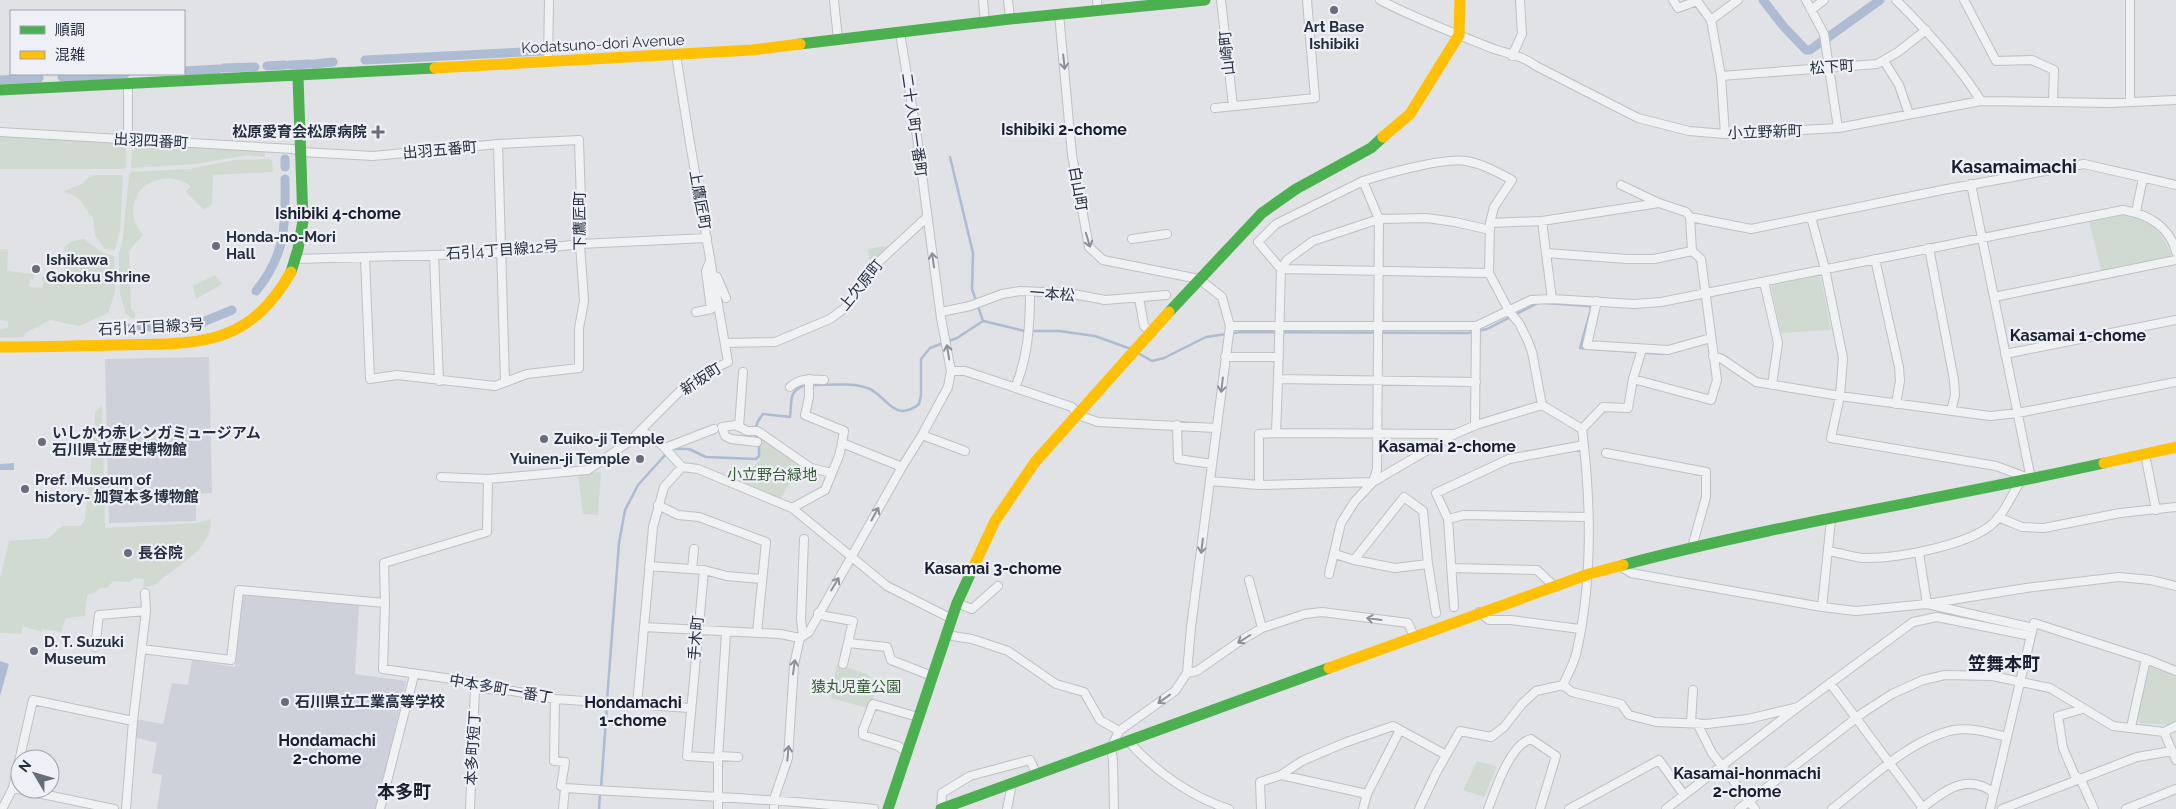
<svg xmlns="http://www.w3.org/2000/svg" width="2176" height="809" font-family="Raleway,'Noto Sans JP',sans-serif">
  <rect width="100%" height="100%" fill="#e0e2e6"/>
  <!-- built -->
  <path fill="#ced1d9" d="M209,357L212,493L196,494V521L109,523L105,359Z
    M243,595L311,599L359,605L355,674L406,681L377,809H157L162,775L152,773L157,743L134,737L136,719L163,724L172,683L188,685L192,660L235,667Z"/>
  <!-- green -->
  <path fill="#d0dad1" d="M0,135L123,143V147L126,148V167L124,169H0Z
    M136,144L265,151V157L248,155L196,164L131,168L132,151L135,150Z
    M270,159L272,161L273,172L213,175L212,204L204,210L186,192L191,186C155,162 114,200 143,235L129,251L131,309L135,313V318L133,319L126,314L120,294L119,275V253L123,237L129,176L131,172L190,169L234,160Z
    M96,175H123L120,232L115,250L105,249L95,235L93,218L78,198L64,191L82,184L88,178Z
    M2124,215C2154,224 2159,227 2172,256L2170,258L2102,272L2089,222Z
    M84,239L103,253L114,256L115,292L108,313L79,326L50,320L25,333L23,337L0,338V329L8,328V321L0,320V249H8L7,271L34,274L33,280L30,279L29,287L42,288L44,281L41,280L42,277L48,278L49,275L63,277L67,256L64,248C70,241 76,240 84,239Z
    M892,245L873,264L870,263L868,249Z
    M215,275L222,284L196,299L193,286Z
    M1817,275L1821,279L1831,330L1781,333L1771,286Z
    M102,406L105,528L197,523L211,519C213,551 173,567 154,586L143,587L144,579L134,578L129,582L113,581L107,588H100L96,592L87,595L85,616L66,618L61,632L42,629L41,632L23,626L21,634L0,633V578L9,541L49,538L62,526H81L85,519L95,430V412Z
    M762,436L779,447L800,466L780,500L738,482L760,460L758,437Z
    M601,472L598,515L583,514L578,474Z
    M837,664L867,674L877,685L872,702L867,708L831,698Z
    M2152,666L2176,677V721L2168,725L2141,723L2137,719L2148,669Z
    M1477,761L1497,767L1484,797L1463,790Z"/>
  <!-- water -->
  <path fill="#adbcd2" d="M14,463V470H0V464Z
    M0,661L9,664L0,696Z"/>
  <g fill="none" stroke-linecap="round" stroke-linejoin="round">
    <!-- stream -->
    <path stroke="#adbcd2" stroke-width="2.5" d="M950,157L973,253L972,289L983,321
      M1544,303L1589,306L1591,309L1580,348L1663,354
      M1138,353L1152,361L1164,358L1206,337L1241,332L1469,333L1487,329L1538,303
      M811,385C829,385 853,382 870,389C881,394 890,410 902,411C907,411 915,408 919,404L921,395V359L930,348L957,338L983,321L1025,331H1059L1095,336L1131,349
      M755,430L758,421L763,414L790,417C792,401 788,391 805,385
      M673,449H689L706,457L756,459L759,456V443L755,433
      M607,700L619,543L625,510L638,485L666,454
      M601,788L607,706
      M599,809L600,794"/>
    <!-- canal -->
    <path stroke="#adbcd2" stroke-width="9" d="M1763,0L1784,27L1806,50H1810L1822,41
      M1827,38L1880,0
      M365,60L543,51
      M314,64L333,62
      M290,65L310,64
      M267,66L285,65
      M223,68L255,67
      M184,71L218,69
      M62,77L125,74
      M0,80L39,78
      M285,159V167
      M256,291C286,255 286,223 285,179
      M147,327L198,324L232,310
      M107,329L137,328"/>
    <defs>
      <path id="street" d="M834,0L838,40
        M983,0L985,23
        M1008,0L1010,19
        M1097,0L1098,10
        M1221,0L1233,106
        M1380,0C1416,19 1456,34 1494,49C1509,54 1523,56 1536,66L1638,118L1689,131L1725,134L1838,128L1981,101L2110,103L2176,100
        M1673,0L1678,8L1697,1L1711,20L1721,76L1725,134
        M1806,0L1824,34L1838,128
        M1896,0C1927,31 1957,63 1981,101
        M1964,0L1996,61L2032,60L2054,70L2053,100
        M2130,0V102
        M1811,10L1824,0
        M1059,14L1072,155L1089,247L1103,260L1199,279L1222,297L1230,326L1191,627L1187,673L1175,691L1119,731L1111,748L1113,760L1114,809
        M1711,20L1738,0
        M1512,56L1522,34L1520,0
        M1884,61L1899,85L1909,114
        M548,62L549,0
        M1721,76L1877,64L1898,52L1926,30
        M1215,108L1315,98L1307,0
        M0,132L293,149L301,152L373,156L498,144L579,140L582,234L580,244L584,301L579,328V368L527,374L495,386L397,375L370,379L365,258
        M128,140V85
        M498,144L505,382
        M1363,181L1276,224L1258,242L1281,269L1489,273
        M1971,184L2031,479
        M2136,212L2143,178
        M1690,217L1751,229L1942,190L2084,164L2176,185
        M1811,217L1825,269L1843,358L1840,396L1831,438L1996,466L2031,479
        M1542,221L1546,253
        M1490,223L1542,221L1659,203
        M1132,239L1167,234
        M1929,248L1954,380L1955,395L1951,411
        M434,255L439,381
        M296,259L501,253L580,244L707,238
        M1875,259L1899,367L1900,381L1896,404
        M717,277L726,298
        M1764,282L1778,343L1772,385
        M1994,297L2176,260
        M1139,298L1144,326L1152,333
        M1552,299L1546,253L1627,259H1654L1692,251
        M1597,301L1587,345L1668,350L1711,338
        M696,312L711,309L706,271L710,261
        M941,312L970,306L1002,294L1020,291L1068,293L1105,300L1166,295
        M1230,326H1476L1531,300L1552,299L1634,304L1661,302L2123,210C2148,214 2170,227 2176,252
        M726,343L775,342L830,319L845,308L872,268L927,217
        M2005,354L2176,320
        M1713,356L1722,359L1756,382L1840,396L1990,416L2018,413L2176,382
        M1225,357H1278
        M951,371H965L1072,407L1078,415L1098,422L1216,428
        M809,379V397L805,415L844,431L842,443
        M1278,379L1281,269L1287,260L1313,241L1379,219L1427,218L1455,222L1490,230
        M1633,379L1642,349
        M790,387C799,378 812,379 824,380
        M1015,388C1028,357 1030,326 1030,292
        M1177,425L1178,459L1212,464
        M1475,425L1476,326
        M739,427L743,372
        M1582,429L1603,407L1628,408L1633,379L1711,400L1717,380L1701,259L1692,251L1690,217L1686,212L1659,203L1621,185
        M641,430L662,445L682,467L698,469L792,508L887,586L952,619
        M1276,433L1454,434
        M922,435L965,451
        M757,442L731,439L725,436L722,427L736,425L747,431H757L762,434L811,468L832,473
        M665,448L714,429
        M1606,453L1706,472V497L1692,547
        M2145,454L2156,510
        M441,477L488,479L588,470L630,441L684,387L705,373L728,362L690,143L676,55
        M1210,481L1259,485L1373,482
        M1373,482L1377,469L1379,219L1363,181C1384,174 1446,157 1466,161C1483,164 1497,172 1512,180L1494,207L1490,223L1489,273L1509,311L1519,323L1528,341L1532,352L1542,405L1582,429C1591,501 1593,578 1577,650C1575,662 1568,674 1563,685
        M1259,485V434L1276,433L1278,379L1476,382
        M658,505L678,515L699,517L766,542L757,633
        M792,508L825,490L839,456L842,443L902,467
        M1998,517L2022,527L2044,528L2120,513L2176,507
        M1448,519L1436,493L1509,459L1584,445
        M1829,551C1840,553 1852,557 1863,558C1895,559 1964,546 1990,526C2003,516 2011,496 2020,482
        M1919,553L1927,604L2033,628
        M1335,554L1354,560L1404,497L1423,511L1428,564L1436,613
        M1354,560L1395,568L1428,564
        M649,566L704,570L727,576L761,579
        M1620,566L1631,573L1653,577L1822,607L1856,611L1927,604L2026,588L2119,577L2151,580L2176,586
        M1451,568L1537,570L1554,586
        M692,569L694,549
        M704,570L687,756L718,758
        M1329,574L1341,523L1355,501L1373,482L1455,434L1476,425L1542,405
        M1249,580L1262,628
        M957,603L972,609L998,586
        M1454,607L1448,519L1464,515L1588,517
        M1822,607L1831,520
        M1479,612L1489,620H1511L1580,629
        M818,613L825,616L853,621L848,643L887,647L891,660L932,676
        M644,627L780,634L800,638
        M946,635L972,639L1008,651L1056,684L1084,692L1100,720L1119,731
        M803,636L801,619L804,539
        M95,647L99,615L146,611
        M142,649L231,660L239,590L385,603
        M843,664L848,643
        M1187,673L1197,671L1240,641L1262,628L1305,614L1322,612L1408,623L1414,636
        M1830,683L1923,808
        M475,688L473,682L383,669L385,603L384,563L487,532L488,479
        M475,688L513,691L555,699L690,708
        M555,699L554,761L565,762L561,786L565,788L563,809
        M637,705L653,527L664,487L682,467
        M2083,709L2058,716L2063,748L2075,776L2080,778L2094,809
        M1691,722L1693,690
        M1697,723L1712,753L1755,809
        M2131,727L2146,659
        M2164,732L2176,760
        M1128,741C1155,771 1191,797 1229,809
        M906,752L898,746L863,735V730L873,704L918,717
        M718,756L738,757
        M1281,775L1367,794
        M13,788L114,809
        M565,788C668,795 771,798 874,809
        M2,809L13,788L33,700L133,721
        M126,809L133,721L146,611L145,593
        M380,809L414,675
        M470,809L475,688
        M718,809V758L726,633
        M774,809V799L788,758L794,665L800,638L809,632L902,467L922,435L948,387L951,371L941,318L916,130L900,33
        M941,809L942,793L970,776L1030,760L1037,775
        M1007,809L1012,784
        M1261,809L1260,782L1281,775L1302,761L1344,743L1393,726L1446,755
        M1363,809L1367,794L1400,730
        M1419,809L1436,773L1460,731L1491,737L1504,727L1522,704L1536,691L1563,685L1572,692L1621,704L1629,715L1656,722L1707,724L1748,719L1798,707
        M1488,809C1495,791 1510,744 1531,739L1556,756L1540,809
        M1569,809L1659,760L1684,795
        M1666,809L1798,707L1913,622L1937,617L2031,636
        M1739,809L1864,712L1892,694L1923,680L1945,675L1992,676L2050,688L2113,726L2164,732L2176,726
        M1832,809C1868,781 1910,739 1954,730C1972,727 1990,733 2007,737
        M1921,809C1944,791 1967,772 1994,793
        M1990,809L2034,623L2146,659L2176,671
        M2002,809L2137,757L2172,751
        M2126,809L2176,789"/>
    </defs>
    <!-- street casing -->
    <use href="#street" stroke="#bec0c4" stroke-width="10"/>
    <!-- street -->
    <use href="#street" stroke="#f0f1f3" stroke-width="8"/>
    <!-- fast -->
    <path stroke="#4caf50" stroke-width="11" d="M800,44L1010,19L1205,0
      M0,90L435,68
      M291,272L298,249L303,221L298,77
      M1169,312L1262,213L1296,189L1371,148L1383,137
      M1623,565C1782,523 1944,499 2104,463
      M888,809L957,603L973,568
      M941,809L1329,668"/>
    <!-- slow -->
    <path stroke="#ffc107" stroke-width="11" d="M435,68L752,50L800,44
      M1383,137L1410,114L1459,35L1460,0
      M0,347C40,347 79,346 119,345C196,343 247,349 291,272
      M2104,463L2176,447
      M973,568L995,521L1035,462L1169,312
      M1329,668L1589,574L1623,565"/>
  </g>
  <!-- one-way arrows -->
  <defs><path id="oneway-shaft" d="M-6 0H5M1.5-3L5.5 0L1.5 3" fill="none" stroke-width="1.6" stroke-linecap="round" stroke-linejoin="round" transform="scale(1.25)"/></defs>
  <g stroke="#8c909a">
    <use href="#oneway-shaft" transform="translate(1064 62) rotate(84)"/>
    <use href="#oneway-shaft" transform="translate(1088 240) rotate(73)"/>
    <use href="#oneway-shaft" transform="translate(933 260) rotate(-98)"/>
    <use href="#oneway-shaft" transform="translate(948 352) rotate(-99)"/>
    <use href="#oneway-shaft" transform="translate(1222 385) rotate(97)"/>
    <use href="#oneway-shaft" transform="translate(875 514) rotate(-61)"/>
    <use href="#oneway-shaft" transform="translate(1202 546) rotate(97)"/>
    <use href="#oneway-shaft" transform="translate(835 584) rotate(-59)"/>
    <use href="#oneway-shaft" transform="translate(1374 619) rotate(-172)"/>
    <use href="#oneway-shaft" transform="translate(1244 639) rotate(148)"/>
    <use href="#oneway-shaft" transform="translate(794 667) rotate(-82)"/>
    <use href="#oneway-shaft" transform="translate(1164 699) rotate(144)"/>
    <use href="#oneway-shaft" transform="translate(788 753) rotate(-85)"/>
  </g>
  <!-- markers -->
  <g fill="#686d7a" stroke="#eef0f6" stroke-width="2">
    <circle cx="1334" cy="10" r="5"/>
    <path d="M375.5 124.5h5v5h5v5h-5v5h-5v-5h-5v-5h5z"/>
    <circle cx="216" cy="246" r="5"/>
    <circle cx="36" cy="269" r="5"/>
    <circle cx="544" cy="439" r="5"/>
    <circle cx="42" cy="442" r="5"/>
    <circle cx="640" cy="459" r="5"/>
    <circle cx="25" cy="489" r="5"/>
    <circle cx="128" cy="553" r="5"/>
    <circle cx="34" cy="651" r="5"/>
    <circle cx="285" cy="702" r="5"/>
  </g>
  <g text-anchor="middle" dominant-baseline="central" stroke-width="4.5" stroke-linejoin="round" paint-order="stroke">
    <!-- poi labels -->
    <g font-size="15" font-weight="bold" fill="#272e40" stroke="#eef0f6" text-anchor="start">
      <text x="1334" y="27" text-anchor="middle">Art Base<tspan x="1334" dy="17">Ishibiki</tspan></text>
      <text x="367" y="132" text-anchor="end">松原愛育会松原病院</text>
      <text x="226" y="237">Honda-no-Mori<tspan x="226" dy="17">Hall</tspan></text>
      <text x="46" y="260">Ishikawa<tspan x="46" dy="17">Gokoku Shrine</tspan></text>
      <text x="52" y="433">いしかわ赤レンガミュージアム<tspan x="52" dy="17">石川県立歴史博物館</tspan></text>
      <text x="554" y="439">Zuiko-ji Temple</text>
      <text x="630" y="459" text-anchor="end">Yuinen-ji Temple</text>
      <text x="35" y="480">Pref. Museum of<tspan x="35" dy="17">history- 加賀本多博物館</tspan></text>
      <text x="138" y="553">長谷院</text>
      <text x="44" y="642">D. T. Suzuki<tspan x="44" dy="17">Museum</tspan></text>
      <text x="295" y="702">石川県立工業高等学校</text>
    </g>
    <!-- street labels -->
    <g font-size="15" fill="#272e40" stroke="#eef0f6">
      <text transform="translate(603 44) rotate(-3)">Kodatsuno-dori Avenue</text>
      <text transform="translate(1227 53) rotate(-96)">山崎町</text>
      <text transform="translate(1832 67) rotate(-4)">松下町</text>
      <text transform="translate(914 125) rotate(82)">二十人町一番町</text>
      <text transform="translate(1765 132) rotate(-2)">小立野新町</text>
      <text transform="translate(151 141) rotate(3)">出羽四番町</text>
      <text transform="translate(440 150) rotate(-5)">出羽五番町</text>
      <text transform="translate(1078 189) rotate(80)">白山町</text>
      <text transform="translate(700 200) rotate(80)">上鷹匠町</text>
      <text transform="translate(580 221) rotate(-90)">下鷹匠町</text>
      <text transform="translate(502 250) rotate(-4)">石引4丁目線12号</text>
      <text transform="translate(861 285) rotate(-51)">上欠原町</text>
      <text transform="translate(1052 294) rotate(4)">一本松</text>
      <text transform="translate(151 327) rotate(-3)">石引4丁目線3号</text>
      <text transform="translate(701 379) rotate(-33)">新坂町</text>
      <text transform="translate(696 638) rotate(-85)">手木町</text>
      <text transform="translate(501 689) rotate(10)">中本多町一番丁</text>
      <text transform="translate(473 748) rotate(-87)">本多町短丁</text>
    </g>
    <!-- park labels -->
    <g font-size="15" fill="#385c33" stroke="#eef0f6">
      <text x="772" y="475">小立野台緑地</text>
      <text x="856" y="687">猿丸児童公園</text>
    </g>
    <!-- neighbourhood labels -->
    <g font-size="16" font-weight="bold" fill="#191f31" stroke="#eef0f6">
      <text x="1064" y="129">Ishibiki 2-chome</text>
      <text x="338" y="213">Ishibiki 4-chome</text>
      <text x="2078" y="335">Kasamai 1-chome</text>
      <text x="1447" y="446">Kasamai 2-chome</text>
      <text x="993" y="568">Kasamai 3-chome</text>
      <text x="633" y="702">Hondamachi<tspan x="633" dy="18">1-chome</tspan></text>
      <text x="327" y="740">Hondamachi<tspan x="327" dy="18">2-chome</tspan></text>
      <text x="1747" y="773">Kasamai-honmachi<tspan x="1747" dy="18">2-chome</tspan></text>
    </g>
    <!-- quarter labels -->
    <g font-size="18" font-weight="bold" fill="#191f31" stroke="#eef0f6">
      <text x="2014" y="166">Kasamaimachi</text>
      <text x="2004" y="663">笠舞本町</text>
      <text x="404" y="791">本多町</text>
    </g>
  </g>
  <!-- legend -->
  <rect x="10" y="10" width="175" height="65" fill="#eef0f6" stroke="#9ea2ad"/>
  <rect x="20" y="26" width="25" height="8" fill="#4caf50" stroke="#9ea2ad"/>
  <text x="55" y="35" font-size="15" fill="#272e40">順調</text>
  <rect x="20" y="51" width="25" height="8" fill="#ffc107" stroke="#9ea2ad"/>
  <text x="55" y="60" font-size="15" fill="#272e40">混雑</text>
  <!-- north arrow -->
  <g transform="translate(35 774) rotate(308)"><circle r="24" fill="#eef0f6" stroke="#9ea2ad"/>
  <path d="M0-4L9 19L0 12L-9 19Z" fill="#686d7a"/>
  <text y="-8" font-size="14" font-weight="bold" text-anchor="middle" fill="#272e40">N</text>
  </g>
</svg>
